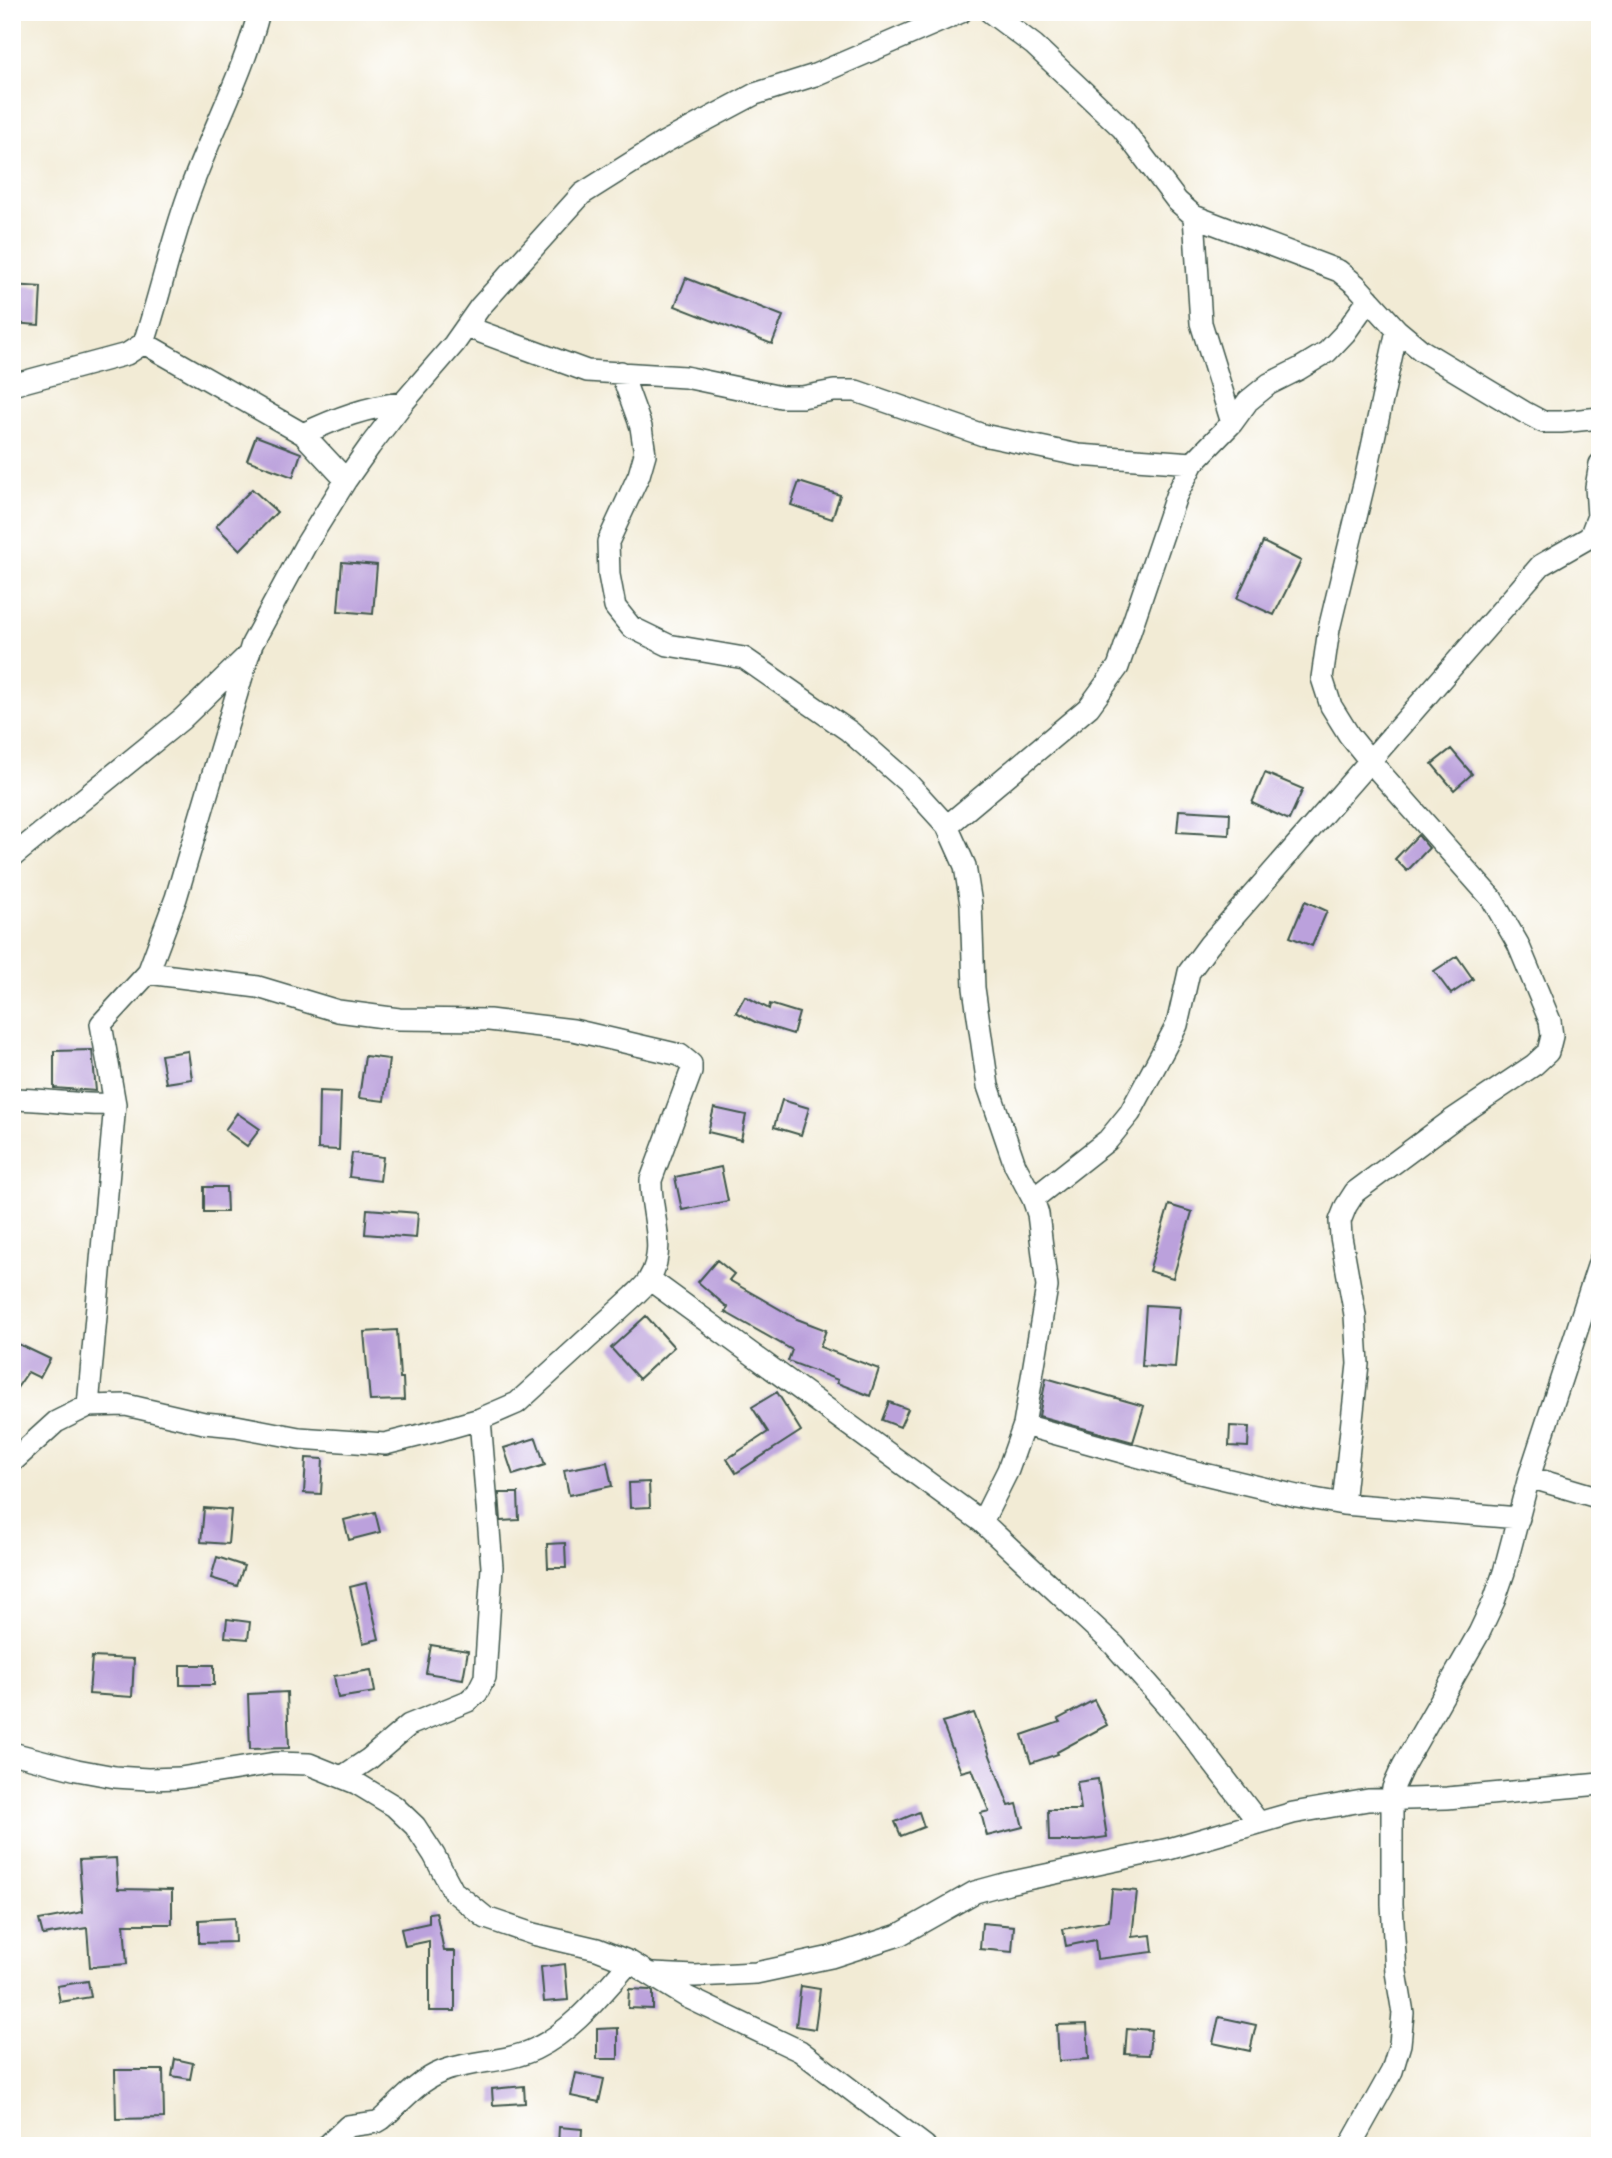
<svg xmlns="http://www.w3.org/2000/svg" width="1612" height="2158" font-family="'Shantell Sans',sans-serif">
  <rect width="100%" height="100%" fill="#fff"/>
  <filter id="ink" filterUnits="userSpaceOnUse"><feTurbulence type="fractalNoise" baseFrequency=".0143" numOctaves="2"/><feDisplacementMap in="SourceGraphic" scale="14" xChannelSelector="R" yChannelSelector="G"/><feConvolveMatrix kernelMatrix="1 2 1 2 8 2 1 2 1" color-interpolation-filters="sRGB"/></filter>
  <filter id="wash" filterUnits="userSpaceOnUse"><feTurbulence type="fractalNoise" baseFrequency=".00686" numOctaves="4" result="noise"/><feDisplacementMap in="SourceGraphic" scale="28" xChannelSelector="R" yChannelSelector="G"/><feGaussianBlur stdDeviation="1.57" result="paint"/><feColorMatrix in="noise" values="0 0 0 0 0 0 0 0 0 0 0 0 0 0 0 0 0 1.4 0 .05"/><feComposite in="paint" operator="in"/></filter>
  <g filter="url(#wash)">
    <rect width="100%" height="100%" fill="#f2ebd5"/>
    <g id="blocks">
      <!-- building -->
      <path fill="#bba1dc" d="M686,278L783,316L772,344L675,306Z
        M12,285L41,287L39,325L12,323Z
        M256,436L301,453L293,477L247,460Z
        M799,482L840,495L832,519L791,505Z
        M252,489L277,512L240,550L216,526Z
        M1263,542L1301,561L1274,615L1237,598Z
        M342,562L377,565L373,614L338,611Z
        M1451,749L1472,774L1454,790L1432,764Z
        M1265,773L1303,789L1289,820L1252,803Z
        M1179,810L1230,813L1229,835L1177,832Z
        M1418,835L1429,848L1407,871L1395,859Z
        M1305,901L1327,911L1312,946L1290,937Z
        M1457,956L1473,979L1451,994L1434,971Z
        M745,996L769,1009L770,1004L799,1013L793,1034L757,1023L736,1012Z
        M92,1050L96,1091L54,1088V1051Z
        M188,1051L192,1079L166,1083L161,1055Z
        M365,1056L389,1059L384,1101L359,1098Z
        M319,1091L341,1092L339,1150L318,1149Z
        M782,1100L809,1108L801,1135L774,1127Z
        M714,1108L746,1115L741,1140L708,1132Z
        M237,1113L260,1129L247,1146L225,1130Z
        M352,1153L383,1157L380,1181L349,1177Z
        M721,1167L728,1201L682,1210L675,1177Z
        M204,1187H226L227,1212H204Z
        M1169,1205L1192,1212L1173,1278L1149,1271Z
        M367,1209L418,1213L416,1238L365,1234Z
        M717,1260L734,1274L729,1280L797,1319L826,1330L820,1347L879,1369L870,1396L837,1383L838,1380L788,1361L792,1350L725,1312L728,1308L698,1282Z
        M1146,1305L1180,1307L1175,1368L1142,1366Z
        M646,1316L674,1347L639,1379L611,1348Z
        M397,1330L400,1378H403L404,1400L370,1401L364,1332Z
        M12,1341L50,1359L40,1378L28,1372L12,1395Z
        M1046,1378L1144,1406L1133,1442L1039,1416Z
        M777,1392L801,1431L736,1473L727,1459L768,1432L752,1407Z
        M889,1402L908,1409L900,1427L882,1420Z
        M1230,1426L1249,1427L1248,1447L1229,1446Z
        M536,1438L545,1465L513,1475L504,1448Z
        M306,1458L323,1459L321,1494L304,1493Z
        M607,1462L612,1486L569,1495L564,1470Z
        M649,1482L650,1507L630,1508L629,1483Z
        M499,1493H518L519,1520L501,1521Z
        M204,1508L231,1510L228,1544L201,1542Z
        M375,1512L380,1532L349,1540L344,1520Z
        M565,1543L566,1568H548L547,1544Z
        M217,1557L244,1566L237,1586L211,1578Z
        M366,1583L379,1639L363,1643L350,1587Z
        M227,1619L250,1622L248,1639L225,1637Z
        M431,1645L468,1651L463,1679L426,1673Z
        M92,1657L134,1659L132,1697L89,1694Z
        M180,1665H214V1685H180Z
        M371,1670L375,1692L338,1698L334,1676Z
        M287,1692L289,1748L250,1749L248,1694Z
        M1094,1700L1107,1725L1057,1752L1058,1754L1031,1763L1022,1735L1060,1722L1058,1719Z
        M974,1713L1009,1806L1017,1804L1023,1827L987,1836L981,1813L989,1811L972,1769L961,1772L942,1722Z
        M1098,1779L1107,1837L1079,1841H1049L1048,1810H1081L1077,1782Z
        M919,1812L924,1827L901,1836L895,1822Z
        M116,1858L118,1889L172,1890V1924H124L127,1964L90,1967L87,1928L43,1935L39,1920L83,1912L79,1860Z
        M1112,1889L1137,1891L1132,1937L1151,1935L1153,1952L1097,1959L1095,1940L1066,1946L1063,1929L1109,1921Z
        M436,1912L444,1951H455V2011H429V1941L405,1946L401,1929L429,1923V1913Z
        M234,1918L235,1942L199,1943V1920Z
        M982,1923L1014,1926L1012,1952L980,1949Z
        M565,1964L568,2000L544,2002L541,1967Z
        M88,1981L91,1997L60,2002L57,1986Z
        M801,1986L820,1989L815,2029L796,2026Z
        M629,1989L650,1990L653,1992V2009L628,2008Z
        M1219,2017L1256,2025L1250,2051L1213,2043Z
        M1087,2024L1089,2059L1059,2061L1057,2025Z
        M618,2028V2059H597V2029Z
        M1127,2028L1151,2030L1149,2055L1125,2054Z
        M175,2059L193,2063L190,2079L172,2076Z
        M115,2070H163L164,2118L116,2119Z
        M576,2073L604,2079L599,2102L571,2096Z
        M524,2086L525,2103L493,2105L492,2089Z
        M559,2127L582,2129L581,2146H558Z"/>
    </g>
  </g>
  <g filter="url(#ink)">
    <use href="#blocks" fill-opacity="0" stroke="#3f574c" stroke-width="2"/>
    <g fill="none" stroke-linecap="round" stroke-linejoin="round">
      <defs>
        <path id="street" d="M259,12C244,71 212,131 191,188C172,238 161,292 144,343L303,434L346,480
          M990,12L1034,45L1122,128L1177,201L1194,216L1201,323L1232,423
          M1194,216L1339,271L1356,285L1397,330L1421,350L1524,412L1543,422H1561L1600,418
          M467,327L587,371L685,377L781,397H802L834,391H856L983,435L1078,455L1193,463
          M621,372L641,427L645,454L639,475L608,542L609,575L615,607L631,627L668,645L744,658L849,731L906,781L947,826L965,866L971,904L974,988L988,1086L1015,1165L1033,1199L1038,1214L1047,1287L1024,1425L1008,1470L982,1522
          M12,385L127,354L144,343
          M303,434C337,418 366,407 403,403
          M947,826L1089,707L1118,667L1176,496L1193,463L1232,423L1248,401L1269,384L1299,369L1327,352L1345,333L1369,299
          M12,857L182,719L249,654L252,644L305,546L346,480L370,446L403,403L454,344L480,307L582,194L663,143L755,94L815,75L961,12
          M12,1099C47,1099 79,1106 115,1104
          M1033,1199L1108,1140L1130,1113L1177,1025L1189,972L1209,945L1541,565L1590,537L1598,516L1596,487L1600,464
          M649,1279L982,1522L1114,1645L1180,1720L1259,1823
          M88,1406L115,1104L101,1024L148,973L176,898L248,656
          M1024,1425L1183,1469L1297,1496L1343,1504L1519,1518
          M12,1462L56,1422L88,1406L126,1405L204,1423L236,1426L299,1438L385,1444L441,1430L480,1419L517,1403L634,1296C639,1291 646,1285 649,1279C668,1249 650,1212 651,1180L691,1072V1064L680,1055L573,1030L489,1020L399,1019L338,1011L258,987L148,973
          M1529,1477L1600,1498
          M1343,1504L1358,1364L1355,1315L1341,1237L1340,1221L1346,1206L1355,1192L1452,1120L1534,1065L1548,1052L1552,1036L1550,1021L1518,944L1492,899L1370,761L1349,735L1331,706L1322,678L1329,629L1365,480L1397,330
          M12,1753L77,1770L115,1777L148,1779L180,1778L275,1763L309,1764L356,1783L394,1806L415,1826L434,1855L453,1891L486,1918L533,1934L597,1949L630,1962L687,1997L800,2051L925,2146
          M342,1777L369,1759L409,1725L468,1701L477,1693L485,1677L492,1567L480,1419
          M653,1974L695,1976L756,1973L831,1957L899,1935L975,1892L1008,1883L1169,1849L1293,1813L1368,1800L1447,1798L1600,1784
          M327,2146L348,2126L377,2122L382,2119C400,2103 418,2081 441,2072C471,2060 506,2063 535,2049C574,2030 602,1993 630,1962
          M1350,2146L1392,2071L1400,2044L1403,2013L1396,1972L1392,1904V1800L1393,1788L1403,1766L1479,1633L1494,1601L1504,1572L1529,1477L1600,1260"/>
      </defs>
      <!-- street casing -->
      <use href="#street" stroke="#3f574c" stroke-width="24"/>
      <!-- street -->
      <use href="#street" stroke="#fff" stroke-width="21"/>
    </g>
  </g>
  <!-- margin -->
  <rect width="1612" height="2158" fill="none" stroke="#fff" stroke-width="42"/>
</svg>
